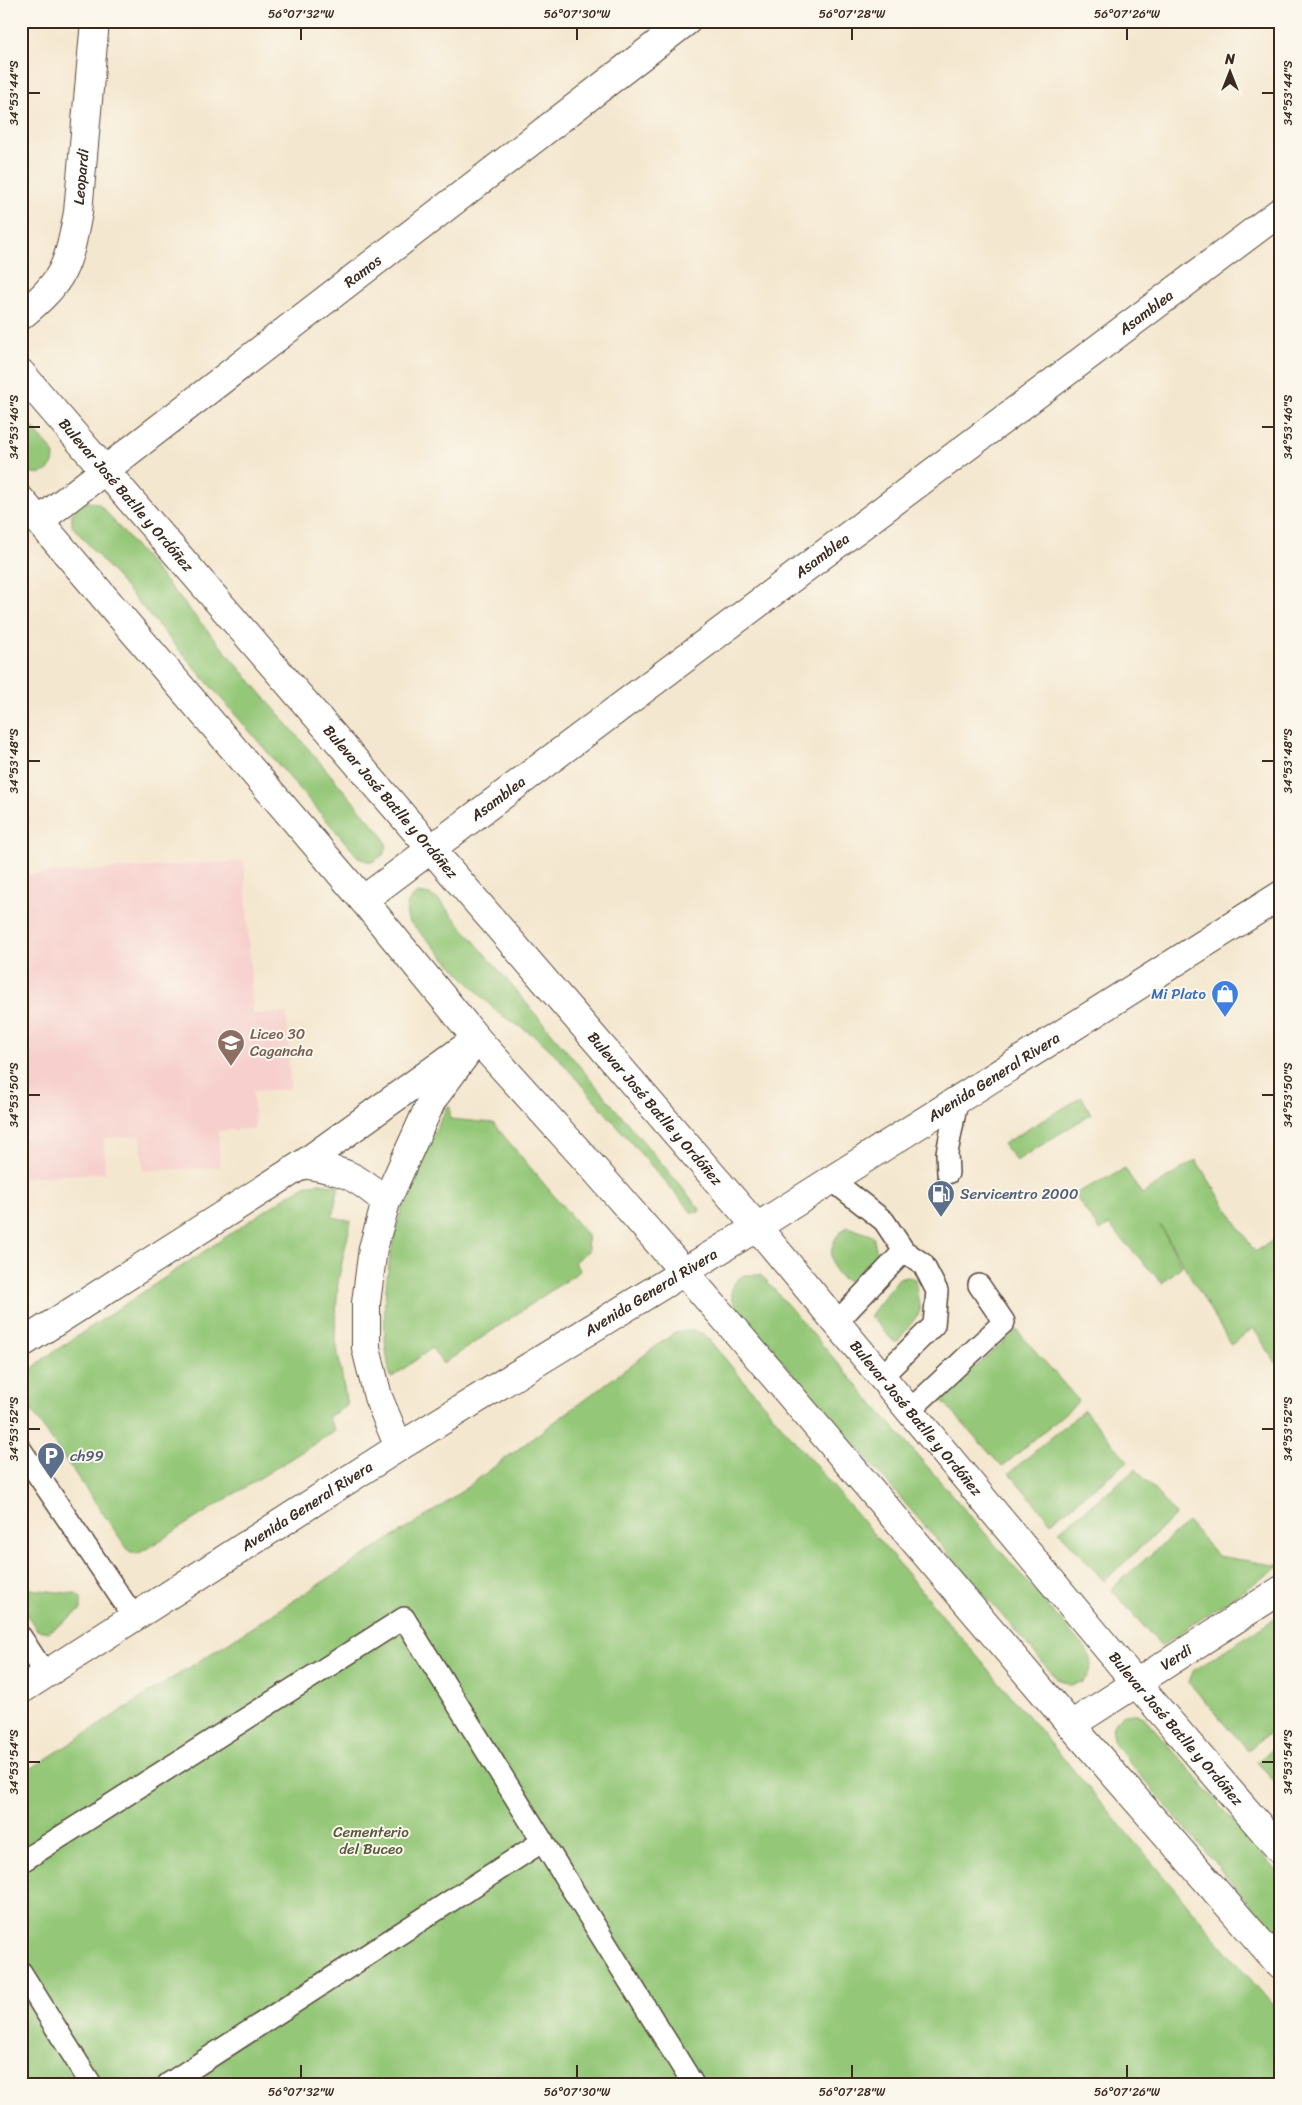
<svg xmlns="http://www.w3.org/2000/svg" width="1302" height="2105" font-family="Sriracha,sans-serif">
  <rect width="100%" height="100%" fill="#fbf7ec"/>
  <filter id="ink" filterUnits="userSpaceOnUse"><feTurbulence type="fractalNoise" baseFrequency=".02" numOctaves="2"/><feDisplacementMap in="SourceGraphic" scale="10" xChannelSelector="R" yChannelSelector="G"/><feConvolveMatrix kernelMatrix="1 2 1 2 8 2 1 2 1" color-interpolation-filters="sRGB"/></filter>
  <filter id="wash" filterUnits="userSpaceOnUse"><feTurbulence type="fractalNoise" baseFrequency=".0096" numOctaves="4" result="noise"/><feDisplacementMap in="SourceGraphic" scale="20" xChannelSelector="R" yChannelSelector="G"/><feGaussianBlur stdDeviation="1.12" result="paint"/><feColorMatrix in="noise" values="0 0 0 0 0 0 0 0 0 0 0 0 0 0 0 0 0 1.4 0 .05"/><feComposite in="paint" operator="in"/></filter>
  <g filter="url(#wash)">
    <rect width="100%" height="100%" fill="#f4e7cf"/>
    <!-- built -->
    <path fill="#f7d0cd" d="M244,861L253,1014L287,1013L290,1089L253,1091L255,1129L218,1131L220,1167L143,1171L141,1136L104,1138L105,1173L21,1177V875Z"/>
    <!-- green -->
    <path fill="#94c778" stroke="#68784b" d="M21,414L53,451C59,472 34,481 21,466Z
      M87,502L98,503L107,513L382,835L387,846L383,855L372,862L360,859L353,851L80,535L72,526V514L78,505Z
      M417,893L431,895L441,902L700,1209L699,1212L692,1213L554,1053L535,1036L498,1013L408,920C404,907 407,901 417,893Z
      M1082,1097L1091,1114L1016,1161L1003,1144Z
      M447,1107H450V1119L493,1123L587,1235L588,1251L574,1262L580,1271L443,1364L432,1348L391,1378C377,1322 387,1248 407,1194C418,1164 434,1136 447,1107Z
      M1196,1160L1255,1252L1281,1235V1370L1253,1328L1231,1345L1160,1225L1182,1266L1162,1283L1109,1225L1100,1231L1074,1194L1125,1169L1142,1194Z
      M321,1183L339,1186L332,1217L351,1221L338,1281L335,1336L347,1406L328,1417L335,1431L143,1551L136,1554L129,1551L31,1410C17,1383 24,1375 46,1357L287,1196L309,1184Z
      M848,1227L873,1236L877,1253L850,1281C826,1278 825,1237 848,1227Z
      M744,1275H760L766,1280L1087,1651C1093,1664 1093,1672 1082,1682L1070,1685L1057,1679L738,1310C729,1295 728,1285 744,1275Z
      M909,1277L915,1279L920,1312L897,1342H894L870,1316L899,1278Z
      M692,1330L704,1334L1281,2015V2084H21V1775L443,1505L674,1333Z
      M1017,1330L1079,1401L1002,1467L940,1398Z
      M1084,1410L1128,1461L1051,1522L1009,1473Z
      M1136,1469L1176,1515L1104,1581L1059,1531Z
      M1188,1522L1218,1556L1280,1566L1161,1646L1111,1589Z
      M21,1588L76,1594L81,1598V1610L49,1632L37,1630L21,1606Z
      M1281,1615V1724L1248,1750L1189,1683L1193,1671L1201,1665Z
      M1125,1714H1137L1144,1717L1281,1876V1941L1114,1744C1111,1731 1112,1721 1125,1714Z
      M1281,1741V1790L1257,1762Z"/>
  </g>
  <g filter="url(#ink)">
    <g fill="none" stroke-linecap="round" stroke-linejoin="round">
      <defs>
        <path id="lane" d="M948,1173L947,1153L957,1101
          M832,1180L884,1221L904,1251
          M836,1323L904,1251L923,1264L937,1291L934,1325L881,1377
          M909,1411L1004,1322L979,1285
          M21,1450L134,1617
          M21,1637L45,1674
          M21,1862L404,1618L693,2084
          M21,1972L91,2084
          M168,2084L543,1841"/>
        <g id="street">
          <path id="s1" d="M21,316C65,280 68,266 78,212L95,21"/>
          <path id="s2" d="M39,521L687,21"/>
          <path id="s3" d="M363,900L1281,211"/>
          <path d="M21,1344L303,1164L471,1043"/>
          <path id="s4" d="M1071,1725L1281,1590"/>
        </g>
        <g id="secondary">
          <path id="s5" d="M21,373L757,1227L1137,1684L1281,1851"/>
          <path d="M21,500L363,900L477,1039L589,1163L739,1335L1071,1725L1281,1966"/>
          <path d="M303,1164C344,1171 354,1174 386,1202"/>
          <path d="M399,1447L378,1397L366,1348V1303L373,1248L386,1202L432,1100L477,1039"/>
          <path id="s6" d="M21,1690L399,1447L757,1227L1281,895"/>
        </g>
      </defs>
      <!-- lane casing -->
      <use href="#lane" stroke="#574639" stroke-width="24"/>
      <!-- street casing -->
      <use href="#street" stroke="#574639" stroke-width="30"/>
      <!-- secondary casing -->
      <use href="#secondary" stroke="#574639" stroke-width="30"/>
      <!-- lane -->
      <use href="#lane" stroke="#fff" stroke-width="21"/>
      <!-- street -->
      <use href="#street" stroke="#fff" stroke-width="28"/>
      <!-- secondary -->
      <use href="#secondary" stroke="#fff" stroke-width="28"/>
    </g>
  </g>
  <!-- ticks -->
  <path fill="none" stroke="#3b2a1e" stroke-width="2" d="M301,28V40M577,28V40M852,28V40M1127,28V40M28,93H40M1262,93H1274M28,427H40M1262,427H1274M28,761H40M1262,761H1274M28,1095H40M1262,1095H1274M28,1429H40M1262,1429H1274M28,1762H40M1262,1762H1274M301,2065V2078M577,2065V2078M852,2065V2078M1127,2065V2078"/>
  <!-- icons -->
  <defs>
    <symbol id="shop-pin" viewBox="-11 -11 22 30"><path d="M0 17L-7.5 6A9.5 9.5 0 1 1 7.5 6Z" fill="#3f7fe0" stroke="#fbf7ec"/><path d="M-5-2.5h2.3a2.7 3.5 0 0 1 5.4 0H5L5.5 6h-11ZM-1.5-2.5h3a1.5 2.3 0 0 0-3 0Z" fill="#fff"/></symbol>
    <symbol id="school-pin" viewBox="-11 -11 22 30"><path d="M0 17L-7.5 6A9.5 9.5 0 1 1 7.5 6Z" fill="#8d6e63" stroke="#fbf7ec"/><path d="M0-5L7-2L0 1L-7-2ZM-4 1L0 2.5L4 1V4Q0 6-4 4Z" fill="#fff"/></symbol>
    <symbol id="fuel-pin" viewBox="-11 -11 22 30"><path d="M0 17L-7.5 6A9.5 9.5 0 1 1 7.5 6Z" fill="#5c6f8a" stroke="#fbf7ec"/><path d="M-5.5-6h7V0h2V4h1.3V-2.5L3-4.5l.8-.8L6-3V5H2.5V1h-1V6h-7ZM-4.2-4.7v3.2H.2V-4.7Z" fill="#fff"/></symbol>
    <symbol id="parking-pin" viewBox="-11 -11 22 30"><path d="M0 17L-7.5 6A9.5 9.5 0 1 1 7.5 6Z" fill="#5c6f8a" stroke="#fbf7ec"/><path d="M-3.5-5.5H1a3.5 3.5 0 0 1 0 7H-1V5.5H-3.5ZM-1-3.4V-.6H.8a1.4 1.4 0 0 0 0-2.8Z" fill="#fff"/></symbol>
  </defs>
  <g fill-rule="evenodd">
    <use href="#shop-pin" x="1209" y="978" width="32" height="43"/>
    <use href="#school-pin" x="215" y="1027" width="32" height="43"/>
    <use href="#fuel-pin" x="925" y="1178" width="32" height="43"/>
    <use href="#parking-pin" x="35" y="1440" width="32" height="43"/>
  </g>
  <g text-anchor="middle" dominant-baseline="central" stroke-width="4" stroke-linejoin="round" paint-order="stroke">
    <!-- street labels -->
    <g font-size="15" fill="#3b2a1e" stroke="#fbf7ec">
      <text stroke="none"><textPath href="#s1" startOffset="158">Leopardi</textPath></text>
      <text stroke="none"><textPath href="#s2" startOffset="409">Ramos</textPath></text>
      <text stroke="none"><textPath href="#s3" startOffset="979">Asamblea</textPath></text>
      <text stroke="none"><textPath href="#s5" startOffset="161">Bulevar José Batlle y Ordóñez</textPath></text>
      <text stroke="none"><textPath href="#s3" startOffset="574">Asamblea</textPath></text>
      <text stroke="none"><textPath href="#s3" startOffset="169">Asamblea</textPath></text>
      <text stroke="none"><textPath href="#s5" startOffset="566">Bulevar José Batlle y Ordóñez</textPath></text>
      <text stroke="none"><textPath href="#s6" startOffset="1150">Avenida General Rivera</textPath></text>
      <text stroke="none"><textPath href="#s5" startOffset="971">Bulevar José Batlle y Ordóñez</textPath></text>
      <text stroke="none"><textPath href="#s6" startOffset="745">Avenida General Rivera</textPath></text>
      <text stroke="none"><textPath href="#s5" startOffset="1376">Bulevar José Batlle y Ordóñez</textPath></text>
      <text stroke="none"><textPath href="#s6" startOffset="340">Avenida General Rivera</textPath></text>
      <text stroke="none"><textPath href="#s4" startOffset="125">Verdi</textPath></text>
      <text stroke="none"><textPath href="#s5" startOffset="1781">Bulevar José Batlle y Ordóñez</textPath></text>
    </g>
    <!-- shop labels -->
    <g font-size="15" fill="#366cbe" stroke="#fbf7ec" text-anchor="end">
      <text x="1206" y="994">Mi Plato</text>
    </g>
    <!-- education labels -->
    <g font-size="15" fill="#785e54" stroke="#fbf7ec" text-anchor="start">
      <text x="250" y="1034">Liceo 30<tspan x="250" dy="17">Cagancha</tspan></text>
    </g>
    <!-- service labels -->
    <g font-size="15" fill="#4e5e75" stroke="#fbf7ec" text-anchor="start">
      <text x="960" y="1194">Servicentro 2000</text>
      <text x="70" y="1456">ch99</text>
    </g>
    <!-- park labels -->
    <g font-size="15" fill="#565939" stroke="#fbf7ec">
      <text x="371" y="1832">Cementerio<tspan x="371" dy="17">del Buceo</tspan></text>
    </g>
  </g>
  <!-- margin -->
  <rect width="1302" height="2105" fill="none" stroke="#fbf7ec" stroke-width="55"/>
  <!-- north arrow -->
  <g transform="translate(1230 72)" stroke="#fbf7ec" stroke-width="4" paint-order="stroke">
  <path d="M0-4L9 19L0 12L-9 19Z" fill="#3b2a1e"/>
  <text y="-8" font-size="14" font-weight="bold" text-anchor="middle" fill="#3b2a1e">N</text>
  </g>
  <rect x="28" y="28" width="1246" height="2050" fill="none" stroke="#3b2a1e" stroke-width="2"/>
  <g font-size="12" text-anchor="middle" fill="#3b2a1e">
    <text x="301" y="18">56°07'32"W</text>
    <text x="577" y="18">56°07'30"W</text>
    <text x="852" y="18">56°07'28"W</text>
    <text x="1127" y="18">56°07'26"W</text>
    <text transform="translate(14 93) rotate(-90)" y="4">34°53'44"S</text>
    <text transform="translate(1288 93) rotate(-90)" y="4">34°53'44"S</text>
    <text transform="translate(14 427) rotate(-90)" y="4">34°53'46"S</text>
    <text transform="translate(1288 427) rotate(-90)" y="4">34°53'46"S</text>
    <text transform="translate(14 761) rotate(-90)" y="4">34°53'48"S</text>
    <text transform="translate(1288 761) rotate(-90)" y="4">34°53'48"S</text>
    <text transform="translate(14 1095) rotate(-90)" y="4">34°53'50"S</text>
    <text transform="translate(1288 1095) rotate(-90)" y="4">34°53'50"S</text>
    <text transform="translate(14 1429) rotate(-90)" y="4">34°53'52"S</text>
    <text transform="translate(1288 1429) rotate(-90)" y="4">34°53'52"S</text>
    <text transform="translate(14 1762) rotate(-90)" y="4">34°53'54"S</text>
    <text transform="translate(1288 1762) rotate(-90)" y="4">34°53'54"S</text>
    <text x="301" y="2096">56°07'32"W</text>
    <text x="577" y="2096">56°07'30"W</text>
    <text x="852" y="2096">56°07'28"W</text>
    <text x="1127" y="2096">56°07'26"W</text>
  </g>
</svg>
